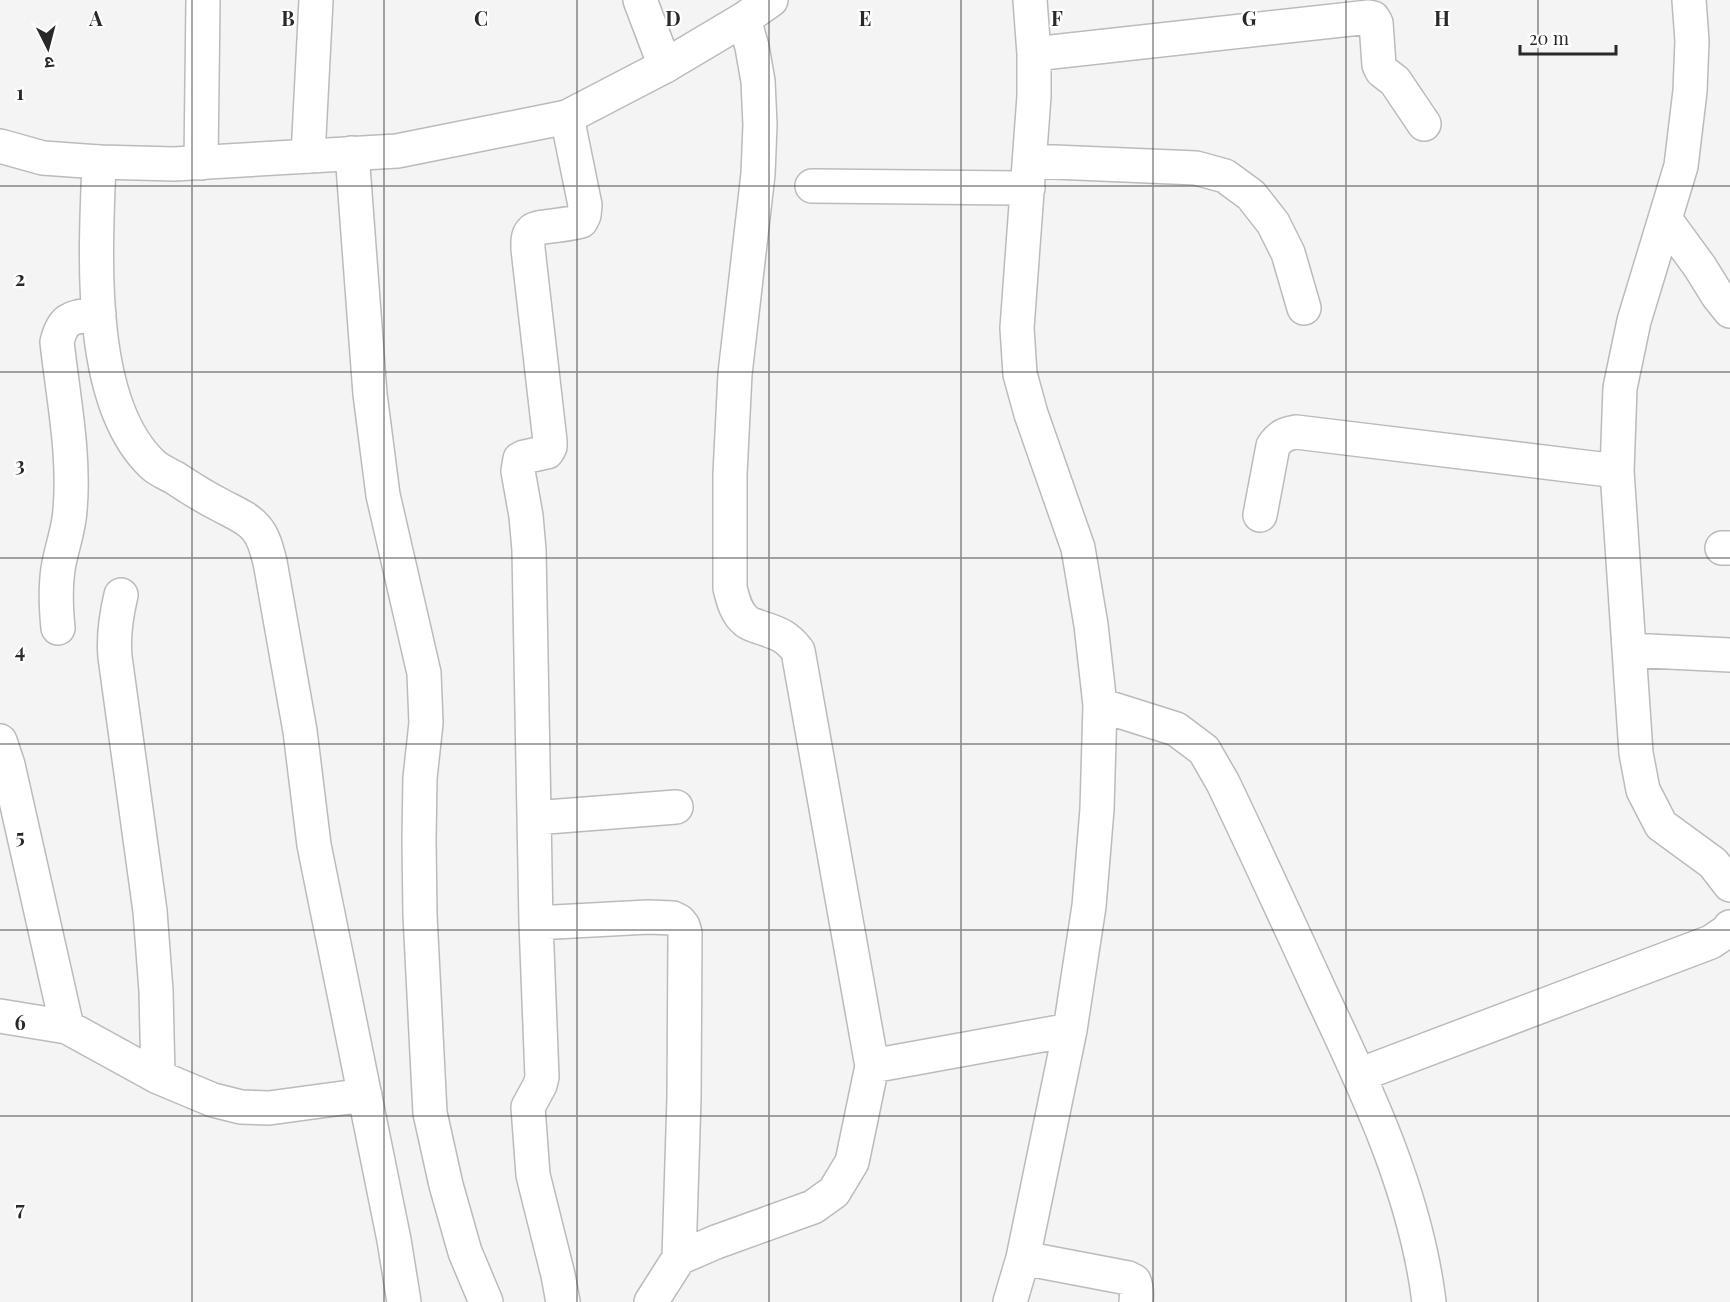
<svg xmlns="http://www.w3.org/2000/svg" width="1730" height="1302" font-family="'Playfair Display','Noto Sans Devanagari',serif">
  <rect width="100%" height="100%" fill="#f4f4f5"/>
  <g fill="none" stroke-linecap="round" stroke-linejoin="round">
    <defs>
      <path id="street" d="M640,0L665,66
        M1689,0L1692,41L1690,91L1681,166L1634,321L1620,388L1617,471L1636,753L1643,790L1661,825L1713,863L1730,885
        M1034,54L1369,17L1373,18L1376,23L1379,65L1382,71L1395,81L1424,124
        M352,153L370,394L383,495L424,673L426,723L420,778L419,840L420,915L430,1113L446,1185L465,1252L486,1302
        M308,156L316,0
        M1030,161L1196,168L1225,176L1251,195L1273,223L1288,253L1304,308
        M99,162C96,248 85,400 152,464C158,470 168,474 175,478C190,488 206,498 222,506C233,512 248,518 256,528C264,537 267,550 270,562L300,731L314,845L394,1240L404,1302
        M201,163L203,0
        M812,186L1028,188
        M1665,219L1700,267L1718,296L1730,311
        M1260,515L1273,446C1280,436 1285,434 1296,432L1617,471
        M1722,548H1730
        M121,595C116,616 113,635 115,657L150,911L156,991L158,1077
        M58,628C56,608 55,589 58,569C61,549 69,530 70,510C75,454 63,397 57,342C64,314 74,318 99,314
        M1629,650L1730,655
        M1100,705L1176,729L1204,750L1223,783C1257,854 1290,926 1323,998C1369,1095 1416,1195 1429,1302
        M0,741L8,765L67,1027
        M534,818L676,807
        M536,923L648,917L673,918L679,921L683,926L685,933L684,1098L679,1258
        M0,1016L67,1027L158,1077L213,1100L241,1107L269,1108L365,1095
        M872,1066L1070,1030
        M1359,1075L1711,942L1730,929V927
        M1023,1258L1128,1278L1134,1281C1137,1288 1137,1294 1136,1302
        M563,1302L558,1275L533,1175L528,1107L540,1085L542,1077L536,923L529,550L526,516L518,471L520,459L524,457L547,452L550,447V441L528,249C528,242 527,235 533,230C538,226 570,225 581,221L584,215L585,205L567,117
        M651,1302L679,1258L716,1242L813,1207L834,1192L852,1162L872,1066L798,651C786,635 777,633 759,627C754,625 749,624 746,621C736,613 733,600 730,588V474L735,374L758,174L760,125L758,81L752,47L744,19
        M1010,1302L1023,1258L1070,1030L1089,906L1097,809L1100,705L1091,625L1078,548L1031,414L1020,374L1017,328L1034,96V54L1030,0"/>
      <path id="secondary" d="M0,146L43,158L99,162L174,164L397,151L567,117L665,66L744,19L771,0"/>
    </defs>
    <!-- street casing -->
    <use href="#street" stroke="#babbbc" stroke-width="36"/>
    <!-- secondary casing -->
    <use href="#secondary" stroke="#babbbc" stroke-width="36"/>
    <!-- street -->
    <use href="#street" stroke="#fff" stroke-width="33"/>
    <!-- secondary -->
    <use href="#secondary" stroke="#fff" stroke-width="33"/>
  </g>
  <!-- grid -->
  <path fill="none" stroke="#282929" stroke-width="1.5" stroke-opacity="0.55" d="M192,0V1302M384,0V1302M577,0V1302M769,0V1302M961,0V1302M1153,0V1302M1346,0V1302M1538,0V1302M0,186H1730M0,372H1730M0,558H1730M0,744H1730M0,930H1730M0,1116H1730"/>
  <g font-size="20" text-anchor="middle" font-weight="bold" fill="#282929" stroke="#fff" stroke-width="4.5" stroke-linejoin="round" paint-order="stroke">
    <text x="96" y="26">A</text>
    <text x="288" y="26">B</text>
    <text x="481" y="26">C</text>
    <text x="673" y="26">D</text>
    <text x="865" y="26">E</text>
    <text x="1057" y="26">F</text>
    <text x="1249" y="26">G</text>
    <text x="1442" y="26">H</text>
    <text x="20" y="100">1</text>
    <text x="20" y="286">2</text>
    <text x="20" y="472">3</text>
    <text x="20" y="658">4</text>
    <text x="20" y="844">5</text>
    <text x="20" y="1030">6</text>
    <text x="20" y="1216">7</text>
  </g>
  <!-- north arrow -->
  <g transform="translate(48 48) rotate(174)" stroke="#ffffff" stroke-width="4.5" paint-order="stroke">
  <path d="M0-4.5L10 22L0 15L-10 22Z" fill="#282929"/>
  <text y="-9" font-size="16" font-weight="bold" text-anchor="middle" fill="#282929">उ</text>
  </g>
  <!-- scale -->
  <path d="M1520 45v9h96v-9" fill="none" stroke="#282929" stroke-width="3"/>
  <text x="1529" y="45" font-size="18" fill="#282929" stroke="#ffffff" stroke-width="4.5" paint-order="stroke">20 m</text>
</svg>
